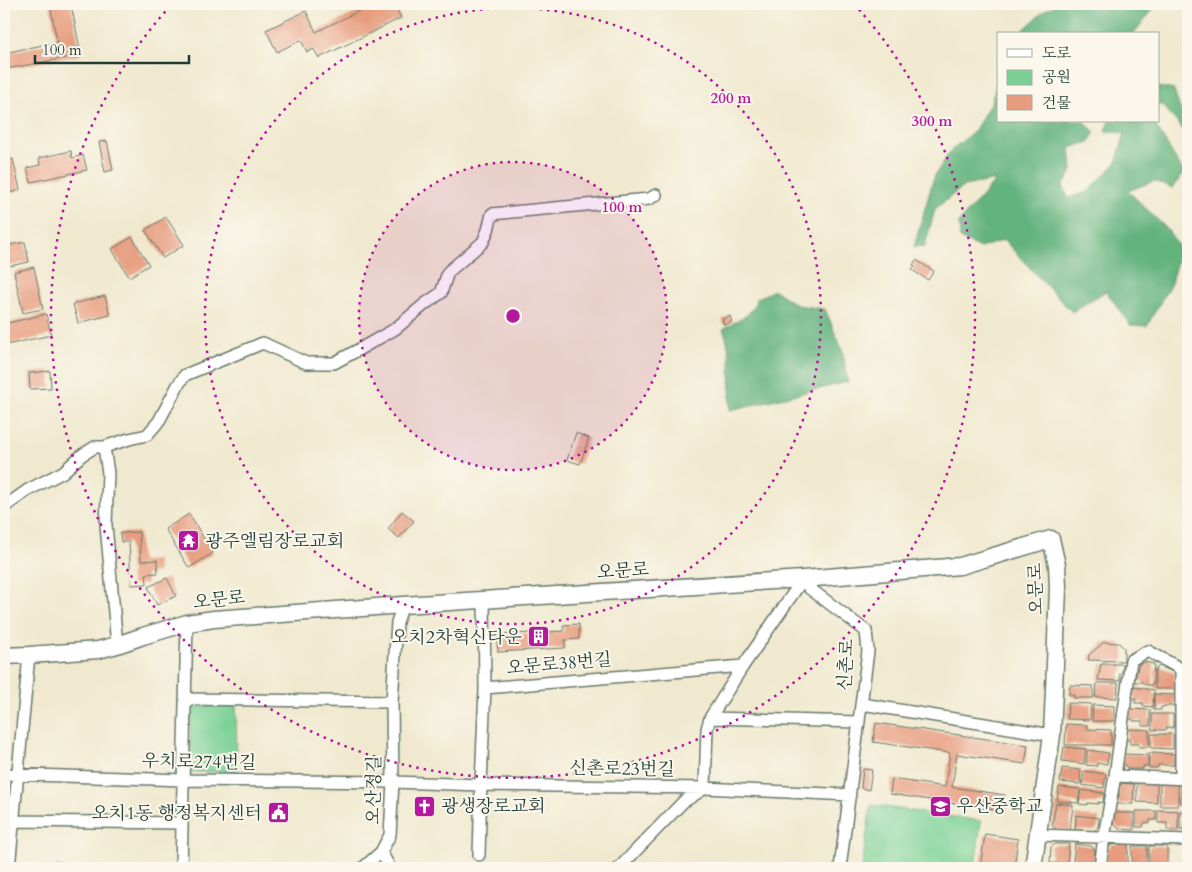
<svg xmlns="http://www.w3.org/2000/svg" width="1192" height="872" font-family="Cardo,'Noto Serif KR',serif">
  <rect width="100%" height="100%" fill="#fbf7ec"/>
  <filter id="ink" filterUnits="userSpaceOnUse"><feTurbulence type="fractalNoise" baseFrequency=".02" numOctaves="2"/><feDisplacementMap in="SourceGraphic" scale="10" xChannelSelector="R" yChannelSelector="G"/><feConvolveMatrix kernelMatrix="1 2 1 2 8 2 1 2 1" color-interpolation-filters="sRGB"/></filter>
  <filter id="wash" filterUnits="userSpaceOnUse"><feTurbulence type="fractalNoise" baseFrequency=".0096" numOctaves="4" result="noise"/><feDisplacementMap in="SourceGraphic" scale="20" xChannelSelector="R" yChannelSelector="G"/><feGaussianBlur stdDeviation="1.12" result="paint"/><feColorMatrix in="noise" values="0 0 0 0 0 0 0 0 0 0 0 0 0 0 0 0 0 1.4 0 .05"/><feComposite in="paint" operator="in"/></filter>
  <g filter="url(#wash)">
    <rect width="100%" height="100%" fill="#f0e9cf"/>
    <!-- green -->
    <path fill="#7bd195" stroke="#4d8764" d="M236,705L237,772H190L191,706Z
      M871,805L981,821L975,868H862Z"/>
    <!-- forest -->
    <path fill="#64b37e" stroke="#427859" d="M1057,4H1158L1133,34H1019L1045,10Z
      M998,79V121H1084L1095,132L1089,142L1070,148L1072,171L1063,186L1068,198L1088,192L1116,163L1125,133L1105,132L1110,121H1153L1184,173L1172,188L1154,181L1128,191L1167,229L1180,249L1171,283L1147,326L1130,325L1106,291L1072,312L1041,280L1004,240L980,248L960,238L959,222L996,180L964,186L935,209L925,246L914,247L934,177L951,150L974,132L991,102Z
      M1158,87L1174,90L1180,109L1188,115V136L1162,104L1158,105Z
      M774,290L797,305L825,309L842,349L848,382L730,410C730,386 733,350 723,329L747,315L754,307L756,299Z"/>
    <g id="blocks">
      <!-- building -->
      <path fill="#e79c7f" d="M50,4H71L81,55L6,69L4,53L57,42Z
        M373,4H394L401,18L319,58L314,49L307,52L301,40L277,52L266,30L306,11L316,32Z
        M107,141L113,170L105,172L99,142Z
        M71,151L72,158L83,155L87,170L31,182L27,168L40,165L39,158Z
        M13,159L20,190L10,193L4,161Z
        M166,217L184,245L163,258L145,230Z
        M132,237L149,265L129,277L112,249Z
        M25,242L29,262L4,267V246Z
        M916,260L934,271L928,280L912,270L915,266L913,265Z
        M34,267L43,309L23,313L14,272Z
        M105,296L110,315L78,323L73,304Z
        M46,314L51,335L6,345L4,335V324Z
        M730,316L732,322L724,325L722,319Z
        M50,371L51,388L30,389L29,373Z
        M576,433L589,438L580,464L567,460Z
        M402,511L414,521L399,538L388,529Z
        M189,514L213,553L189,568L165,529Z
        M139,532L141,561L157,560L158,573L146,574L147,584L131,585L129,542H121L120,533Z
        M167,578L176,596L157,605L148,587Z
        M579,624V639L565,640V648L498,652L497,635L564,631L563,625Z
        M1104,642L1119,643L1124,648V661L1088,660L1089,655Z
        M1145,662L1154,664L1153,685H1146L1142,682H1134L1139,664Z
        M1101,664H1123V670L1120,674V681L1098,680Z
        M1159,666L1171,671L1175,674V689H1155V670Z
        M1097,683H1118L1117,698L1095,697Z
        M1070,685L1093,686V698H1074V695H1069Z
        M1134,687L1154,690L1153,707L1143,706V703H1135V698H1131Z
        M1154,694L1175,695L1174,706H1164V707H1161V710H1154Z
        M1068,703L1091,704L1090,720L1067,719Z
        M1093,705L1114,706V721H1092Z
        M1130,709L1150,710V726H1142V721H1133V719H1128Z
        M1152,714H1173V728L1166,727V730H1152Z
        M876,723L1028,745L1025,764L957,754L952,787L1005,795L1003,811L890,794L892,779L945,787L950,753L873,742Z
        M1066,724L1087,725V729L1111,730V745H1065Z
        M1128,729L1149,730V747H1139V744H1130V740H1126Z
        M1151,734H1173V749L1151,748Z
        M1064,747L1086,749L1084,764L1062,761Z
        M1088,750L1109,753L1107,764L1097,763V766L1086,765Z
        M1149,753L1174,754V765H1158L1157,768H1149Z
        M1124,754L1148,755V766H1143V769H1128L1122,762Z
        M1062,768L1081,770L1080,784L1060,782Z
        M863,769L872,770L869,790L861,788Z
        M1084,771L1106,774L1104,788L1082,785Z
        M1123,783L1134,784L1133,804H1117V796L1119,797V787Z
        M1137,783H1157V803L1137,802Z
        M1160,783L1178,784V806H1160Z
        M1181,784H1188V803H1181Z
        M1059,787L1080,789L1078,803L1057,801Z
        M1081,790L1104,793L1103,803L1098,802V804L1088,803L1087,805L1079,804Z
        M1056,803L1073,805L1070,830H1057L1052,825Z
        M1158,810L1178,811V830H1167V823H1158Z
        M1136,811H1156V820H1150V823H1144L1143,827H1136Z
        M1180,811H1188V829H1180Z
        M1115,813H1134V830L1119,829L1113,823Z
        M1076,815L1099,818L1098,827L1094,831L1075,830Z
        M985,834L1018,839L1014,868H980Z
        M1055,844H1069L1067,864L1050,863L1051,847Z
        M1075,844L1091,846L1095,850L1094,863L1073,861Z
        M1113,844H1128V865L1107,864V849Z
        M1132,846H1147V867H1132Z
        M1149,846H1167V866H1149Z"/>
    </g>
  </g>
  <g filter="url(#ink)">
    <use href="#blocks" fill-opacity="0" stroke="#68796a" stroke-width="1"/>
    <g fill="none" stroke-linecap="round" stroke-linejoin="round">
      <defs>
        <path id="street" d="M104,447L108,473L106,525L117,645
          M4,507L28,490L63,472L82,455L95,447H104L129,439L147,435L159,421L178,385L185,375L263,343L306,363H334L358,350L395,329L425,304L441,293L448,272L483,242L488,230L492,214L649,199L656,195
          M485,688L743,666
          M185,699L392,702
          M862,704L1052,735
          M710,718L859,722
          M4,774L183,780L393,782L481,785L705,788L850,795
          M1115,776L1188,779
          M13,821L182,823
          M1038,835L1188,840
          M381,852L390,868
          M479,855L481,785L485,688L484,600
          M9,867L57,868
          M9,868L29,655
          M181,868L187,623
          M363,868L381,852L390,835L393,782L392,702L397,622L403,605
          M619,868L683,802L705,788L707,729L710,718L743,666L803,579L809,588L866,631L868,651L840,868
          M1100,868L1104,837L1115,776L1131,660L1148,651L1181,669V779"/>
        <path id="secondary" d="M4,656L29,655L98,650L117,645L143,636L187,623L214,619L403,605L803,579L960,566L1051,539L1057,565L1058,588L1054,690L1052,735L1033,868"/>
      </defs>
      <!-- street casing -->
      <use href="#street" stroke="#68796a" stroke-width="14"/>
      <!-- secondary casing -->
      <use href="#secondary" stroke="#68796a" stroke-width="19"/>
      <!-- street -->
      <use href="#street" stroke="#fff" stroke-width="11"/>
      <!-- secondary -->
      <use href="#secondary" stroke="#fff" stroke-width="16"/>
    </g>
  </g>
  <!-- distance rings -->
  <circle cx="513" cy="316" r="154" fill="#b5179e" fill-opacity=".12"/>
  <g fill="none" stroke="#b5179e" stroke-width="2.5" stroke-dasharray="2.5 5">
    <circle cx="513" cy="316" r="154"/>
    <circle cx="513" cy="316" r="308"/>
    <path d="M854 4A462 462 0 1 1 172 4"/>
  </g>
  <!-- icons -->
  <defs>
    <symbol id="temple-square" viewBox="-11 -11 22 22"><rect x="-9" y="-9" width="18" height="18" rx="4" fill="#b5179e" stroke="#fbf7ec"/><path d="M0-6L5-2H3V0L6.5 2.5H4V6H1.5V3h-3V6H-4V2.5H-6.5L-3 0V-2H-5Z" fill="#fff"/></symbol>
    <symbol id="building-square" viewBox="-11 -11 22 22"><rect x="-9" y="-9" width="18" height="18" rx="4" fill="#b5179e" stroke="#fbf7ec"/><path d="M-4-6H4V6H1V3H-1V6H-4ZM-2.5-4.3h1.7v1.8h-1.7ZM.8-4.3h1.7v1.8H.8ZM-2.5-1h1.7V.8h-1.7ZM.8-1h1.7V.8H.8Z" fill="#fff"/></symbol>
    <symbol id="church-square" viewBox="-11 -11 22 22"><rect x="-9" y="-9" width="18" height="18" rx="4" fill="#b5179e" stroke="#fbf7ec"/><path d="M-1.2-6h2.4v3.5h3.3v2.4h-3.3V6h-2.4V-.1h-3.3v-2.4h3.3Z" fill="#fff"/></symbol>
    <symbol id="school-square" viewBox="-11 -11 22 22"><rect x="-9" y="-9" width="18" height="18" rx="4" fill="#b5179e" stroke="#fbf7ec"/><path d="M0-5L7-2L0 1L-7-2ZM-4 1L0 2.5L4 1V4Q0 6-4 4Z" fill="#fff"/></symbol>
    <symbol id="civic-square" viewBox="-11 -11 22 22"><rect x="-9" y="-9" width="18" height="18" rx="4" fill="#b5179e" stroke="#fbf7ec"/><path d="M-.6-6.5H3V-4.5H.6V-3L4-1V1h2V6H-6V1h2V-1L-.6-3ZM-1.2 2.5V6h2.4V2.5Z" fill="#fff"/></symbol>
  </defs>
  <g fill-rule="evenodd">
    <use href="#temple-square" x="176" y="528" width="25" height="25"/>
    <use href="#building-square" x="526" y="624" width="25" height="25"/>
    <use href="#church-square" x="412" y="794" width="25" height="25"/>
    <use href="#school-square" x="928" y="794" width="25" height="25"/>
    <use href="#civic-square" x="266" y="800" width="25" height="25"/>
  </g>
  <g text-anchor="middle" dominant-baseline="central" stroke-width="4" stroke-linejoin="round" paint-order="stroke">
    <!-- poi labels -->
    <g font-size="18" fill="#1f3d34" stroke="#fbf7ec" text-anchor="start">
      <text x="205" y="541">광주엘림장로교회</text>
      <text x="522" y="637" text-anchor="end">오치2차혁신타운</text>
      <text x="441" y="806">광생장로교회</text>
      <text x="956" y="806">우산중학교</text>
      <text x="262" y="813" text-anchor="end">오치1동 행정복지센터</text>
    </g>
    <!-- street labels -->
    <g font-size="18" fill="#1f3d34" stroke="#fbf7ec">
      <text transform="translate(623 571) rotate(-4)">오문로</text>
      <text transform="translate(1036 589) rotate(-92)">오문로</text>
      <text transform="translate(219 600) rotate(-6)">오문로</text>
      <text transform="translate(559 664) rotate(-5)">오문로38번길</text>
      <text transform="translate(846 665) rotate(-87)">신촌로</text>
      <text transform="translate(199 762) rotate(1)">우치로274번길</text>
      <text transform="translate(622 769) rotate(1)">신촌로23번길</text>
      <text transform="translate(374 790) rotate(-89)">오산정길</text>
    </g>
  </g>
  <circle cx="513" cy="316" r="8" fill="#b5179e" stroke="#fbf7ec" stroke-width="2.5"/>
  <g font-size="15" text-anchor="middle" font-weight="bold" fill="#b5179e" stroke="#fbf7ec" stroke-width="4" stroke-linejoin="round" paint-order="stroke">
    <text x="731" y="103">200 m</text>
    <text x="932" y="126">300 m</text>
    <text x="622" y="212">100 m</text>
  </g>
  <!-- margin -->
  <rect width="1192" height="872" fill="none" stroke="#fbf7ec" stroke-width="20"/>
  <!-- legend -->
  <rect x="997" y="32" width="162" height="90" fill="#fbf7ec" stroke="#a3ada2"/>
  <rect x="1007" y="49" width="25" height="8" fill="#ffffff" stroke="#a3ada2"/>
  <text x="1042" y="58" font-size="15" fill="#1f3d34">도로</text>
  <rect x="1007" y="70" width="25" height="15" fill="#7bd195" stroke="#a3ada2"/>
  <text x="1042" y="82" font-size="15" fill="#1f3d34">공원</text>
  <rect x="1007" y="95" width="25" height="15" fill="#e79c7f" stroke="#a3ada2"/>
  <text x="1042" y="108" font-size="15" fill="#1f3d34">건물</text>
  <!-- scale -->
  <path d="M35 55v8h154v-8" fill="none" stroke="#1f3d34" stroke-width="2.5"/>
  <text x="42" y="55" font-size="15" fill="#1f3d34" stroke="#fbf7ec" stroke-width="4" paint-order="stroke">100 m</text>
</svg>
